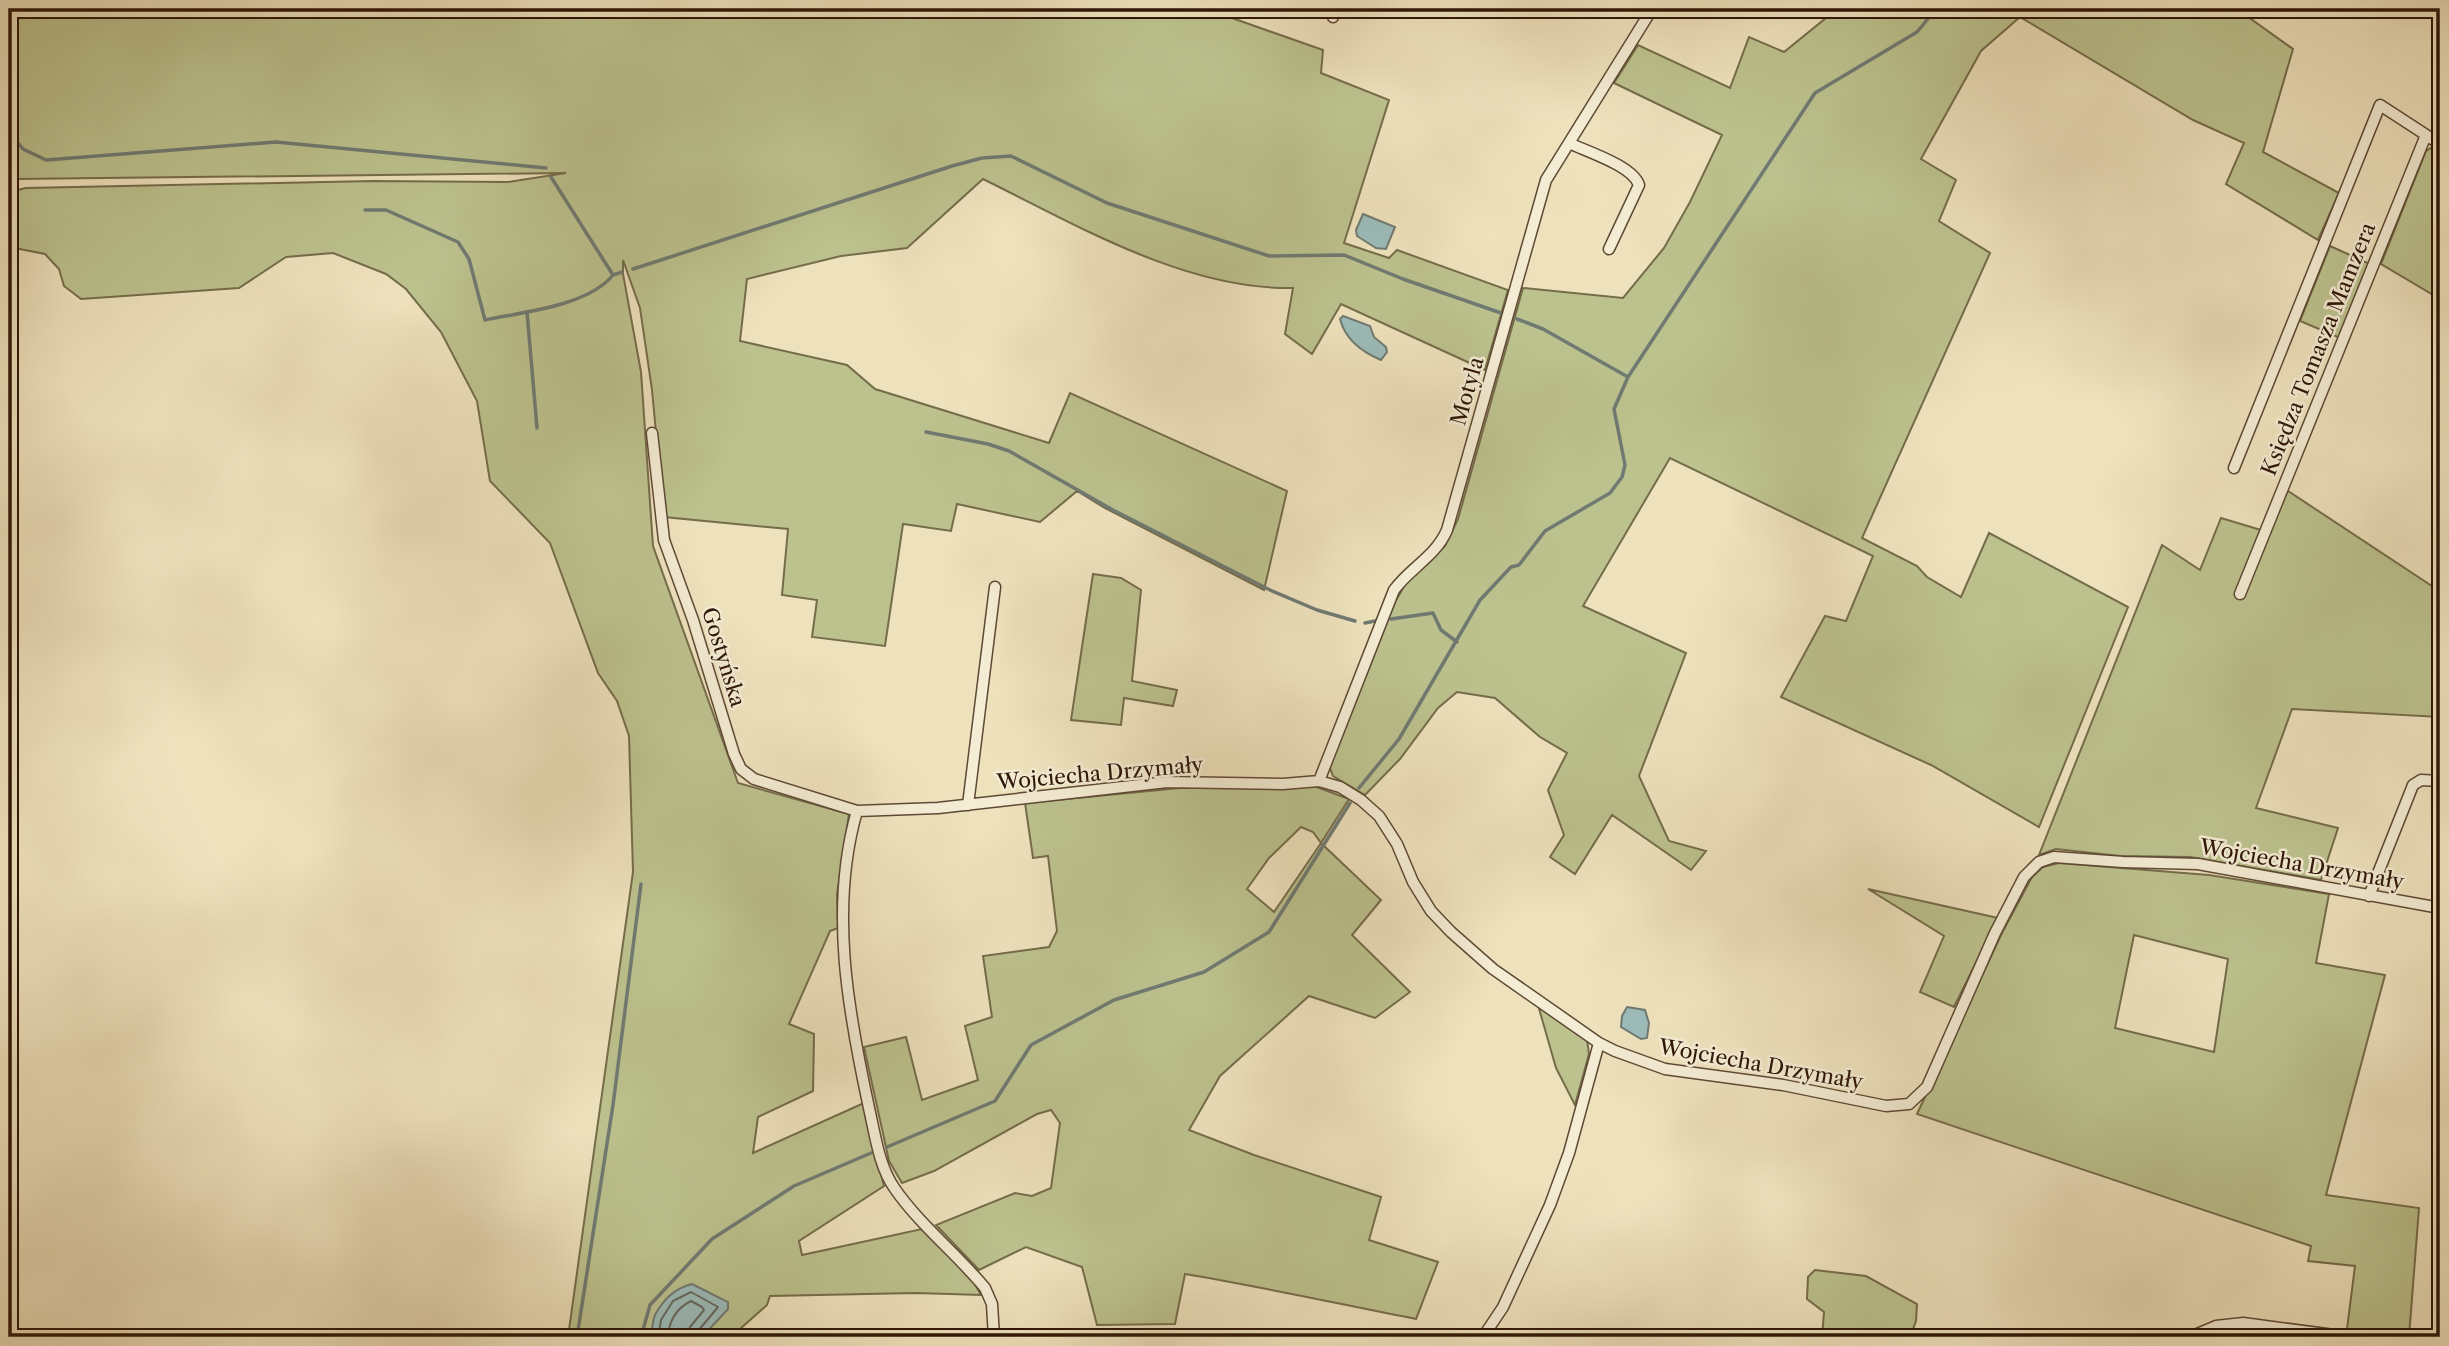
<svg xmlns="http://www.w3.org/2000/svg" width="2449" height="1346" font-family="'Libre Caslon Text',serif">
  <rect width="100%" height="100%" fill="#eee2bd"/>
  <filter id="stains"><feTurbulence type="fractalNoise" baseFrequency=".00286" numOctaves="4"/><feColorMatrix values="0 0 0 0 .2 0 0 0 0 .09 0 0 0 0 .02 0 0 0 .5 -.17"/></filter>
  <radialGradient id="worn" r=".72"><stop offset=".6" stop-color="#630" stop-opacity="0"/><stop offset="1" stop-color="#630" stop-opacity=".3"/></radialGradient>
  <!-- green -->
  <path fill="#bcc28e" stroke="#756c4a" stroke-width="2" fill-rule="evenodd" d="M9,9H1233L1232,18L1323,50L1321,73L1389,100L1344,243L1389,258L1397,250L1508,290L1485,370L1341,304L1312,354L1285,334L1293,288C1185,290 1077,225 983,179L907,248L841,256L747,279L740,341L847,365L875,389L1049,443L1070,393L1287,491L1264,590L1103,507L1077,491L1040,522L957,504L951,531L903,524L885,646L812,637L817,600L782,595L788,529L664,517L652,390L640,308L623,260V274L641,372L653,546L738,783L849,814L837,894L838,928L830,931L789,1024L814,1034L813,1091L758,1117L753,1153L864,1103L884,1186L799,1241L802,1255L922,1229L970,1275L981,1295L915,1293L770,1296L767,1305L731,1337H568L633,872L629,736L617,701L598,673L550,543L490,481L477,401L441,332L406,289L386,274L333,253L286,257L239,288L81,299L64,286L59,269L45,254L9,247V192L26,188L372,181L508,182L566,173L14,179L9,182Z
    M1837,9H2237L2293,49L2263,152L2339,193L2318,240L2226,184L2244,143L2193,120L2020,17L1981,51L1921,159L1956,180L1939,221L1990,253L1862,538L1917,566L1927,577L1961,597L1989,533L2128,607L2039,827L1931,765L1781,697L1825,616L1846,621L1873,556L1670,458L1583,606L1686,653L1639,776L1669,841L1706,851L1691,870L1612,815L1575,874L1550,857L1564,835L1548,790L1567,753L1540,737L1495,698L1457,692L1438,708L1400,759L1365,795L1333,776L1328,763L1395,602L1409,578L1445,546L1458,519L1523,288L1623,298L1664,248L1690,202L1722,135L1614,83L1638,45L1730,88L1749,37L1784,52Z
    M2434,146L2440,150V299L2381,264L2426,151Z
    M2330,246L2370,264L2340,338L2300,321Z
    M2278,488L2288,491L2435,588L2440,576V717L2292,709L2256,808L2338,828L2321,880L2190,857L2120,856L2056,849L2039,855L2162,545L2200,570L2221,518L2261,530Z
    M1093,574L1121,578L1141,590L1132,681L1177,690L1173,706L1124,698L1121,725L1071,720Z
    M1314,786L1349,799L1321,843L1381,900L1352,935L1410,992L1375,1018L1309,996L1220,1076L1189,1130L1254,1155L1381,1197L1369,1240L1438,1262L1416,1319C1339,1304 1263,1287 1185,1274L1175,1324L1097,1325L1082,1267L1026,1247L979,1270L936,1225L1015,1193L1032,1196L1051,1188L1060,1123L1051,1110L1037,1114L934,1171L902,1183L889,1161L864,1047L906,1037L922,1100L978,1080L965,1026L992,1017L983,956L1049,947L1057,931L1048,856L1033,858L1025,803L1180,788ZM1301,827L1313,832L1321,843L1274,912L1247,889L1269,858Z
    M2059,863L2209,875L2329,894L2316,963L2385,975L2326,1195L2419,1208L2409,1337H2346L2355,1266L2308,1261L2311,1246L1917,1114L2002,933L2032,877L2043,867ZM2134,935L2228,959L2214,1052L2115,1028Z
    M1868,889L1998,918L1954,1007L1920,992L1944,936Z
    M1538,1005L1587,1039L1589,1054L1575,1105L1556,1068Z
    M1815,1270L1866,1276L1917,1304L1916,1321L1910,1337H1822L1824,1312L1807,1299L1808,1277Z"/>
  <!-- water -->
  <path fill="#9cbcba" stroke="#707a72" stroke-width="2" d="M1363,214L1395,227L1386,249L1376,248L1357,236L1356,230Z
    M1343,316L1370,326L1374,337L1386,347L1387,352L1381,360C1362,352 1345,339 1340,319Z
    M1627,1007L1645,1010L1649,1023L1647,1038L1641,1039L1621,1027L1622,1016Z
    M692,1284L728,1302V1309L702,1337H650C653,1330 652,1322 655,1315C663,1300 675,1288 692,1284Z"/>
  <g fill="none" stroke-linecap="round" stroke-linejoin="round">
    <!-- shore -->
    <path stroke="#656960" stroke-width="2" d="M658,1337L661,1320L673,1301L691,1292L718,1307L698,1331L697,1337
      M667,1337C670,1321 675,1309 691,1301L702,1307L704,1310L690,1327L688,1337"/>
    <!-- stream -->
    <path stroke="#707a72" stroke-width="3.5" d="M9,132L23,149L46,160L276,142L546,168
      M551,177L613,275L622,272
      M365,210H386L458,242L469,259L485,320C523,312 588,306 613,275
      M633,269L952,166L982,158L1011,156L1107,203L1269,256L1344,255L1403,279L1501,313
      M527,312L537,428
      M1517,319L1543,329L1628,377
      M926,432L988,444L1009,451L1113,510L1270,590L1317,610L1355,621
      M1391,619L1433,613L1441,630L1457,642
      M1365,623L1375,621
      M1359,788L1399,739L1480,600L1511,567L1519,565L1545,531L1610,493L1622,477L1625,465L1614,409L1628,377L1815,93L1917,32L1936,9
      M887,1147L995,1101L1031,1045L1114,1000L1204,972L1269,932L1350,803
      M577,1337L613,1105L641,884
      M641,1337L650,1305L712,1239L794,1186L871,1153"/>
    <defs>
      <path id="minor" d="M1333,17L1334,9
        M1569,143C1588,152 1633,166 1639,185L1609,249
        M652,433L664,540L693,620L734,754L741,769L754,779L857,811L938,808L1167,782L1283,784L1319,781L1340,787L1361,800L1379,816L1397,844L1413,882L1431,911L1451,932L1493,969L1599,1043L1615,1051L1665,1069L1783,1085L1886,1106L1909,1104L1927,1087L1995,933L2024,877L2039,862L2054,857L2123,862L2198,864L2440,908
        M2234,468L2380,105L2440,144
        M2240,594L2426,135
        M1319,781L1394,590C1410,568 1436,556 1447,530L1546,180L1652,9
        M968,805L995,587
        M857,811C829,908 848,1011 869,1108C875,1134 879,1167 895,1189C920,1225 957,1254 985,1288L992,1304L994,1337
        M2369,896L2413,785L2421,780L2440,781
        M1483,1337L1503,1307L1550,1205L1569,1153L1599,1043
        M2190,1337L2216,1326L2243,1323L2349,1337"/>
    </defs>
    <!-- minor casing -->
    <use href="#minor" stroke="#5e4934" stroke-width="13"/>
    <!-- minor -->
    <use href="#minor" stroke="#f4ecd4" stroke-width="10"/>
  </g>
  <g text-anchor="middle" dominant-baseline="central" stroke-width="5" stroke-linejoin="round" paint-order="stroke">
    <!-- street labels -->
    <g font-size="21" fill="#2e1607" stroke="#f4ecd4">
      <text transform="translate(2318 349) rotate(-68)">Księdza Tomasza Mamzera</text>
      <text transform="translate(1467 391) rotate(-74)">Motyla</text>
      <text transform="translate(724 657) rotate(73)">Gostyńska</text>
      <text transform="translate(1100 773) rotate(-5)">Wojciecha Drzymały</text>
      <text transform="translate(2302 864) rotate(10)">Wojciecha Drzymały</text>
      <text transform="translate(1761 1064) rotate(10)">Wojciecha Drzymały</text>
    </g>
  </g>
  <!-- margin -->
  <rect width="2449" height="1346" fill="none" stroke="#eee2bd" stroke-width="35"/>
  <rect x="10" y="10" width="2428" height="1325" fill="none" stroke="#2e1607" stroke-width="3.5"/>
  <rect x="18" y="18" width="2414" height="1311" fill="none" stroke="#2e1607" stroke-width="2"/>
  <rect width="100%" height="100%" filter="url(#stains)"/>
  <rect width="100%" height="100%" fill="url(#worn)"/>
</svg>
